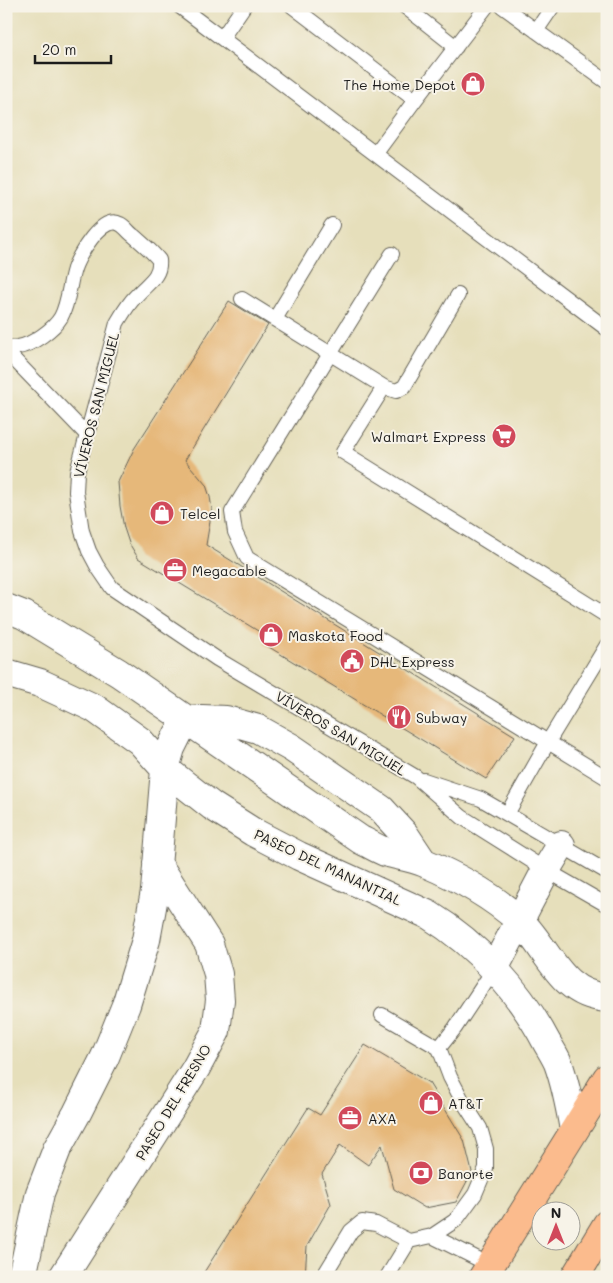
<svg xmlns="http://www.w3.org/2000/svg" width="613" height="1283" font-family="Mali,sans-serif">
  <rect width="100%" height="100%" fill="#f7f3e8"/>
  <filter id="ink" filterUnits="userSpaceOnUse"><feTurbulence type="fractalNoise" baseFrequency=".02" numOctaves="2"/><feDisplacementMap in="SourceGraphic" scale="10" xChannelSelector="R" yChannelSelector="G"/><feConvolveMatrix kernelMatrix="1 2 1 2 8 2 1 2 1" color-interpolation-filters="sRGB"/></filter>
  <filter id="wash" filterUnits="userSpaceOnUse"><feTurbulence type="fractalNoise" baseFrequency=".0096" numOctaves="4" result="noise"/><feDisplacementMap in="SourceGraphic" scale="20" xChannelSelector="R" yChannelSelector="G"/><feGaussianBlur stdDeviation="1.12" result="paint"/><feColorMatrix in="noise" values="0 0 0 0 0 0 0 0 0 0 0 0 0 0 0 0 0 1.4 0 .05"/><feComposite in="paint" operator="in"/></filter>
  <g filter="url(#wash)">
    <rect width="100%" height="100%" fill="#e6dfbb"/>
    <g id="blocks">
      <!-- building -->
      <path fill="#e6b87a" d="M229,301L268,325L185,460L206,485L210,497L212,509L206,545L515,736L486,779L264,644L268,637L138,558L129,543L124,528L120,506L118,482L134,449Z
        M365,1045L429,1083L464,1140L472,1172L456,1202L425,1208L394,1189L382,1145L368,1165L340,1145L322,1174L331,1204L307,1246L305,1277H201L308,1108L320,1115Z"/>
    </g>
  </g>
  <g filter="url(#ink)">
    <use href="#blocks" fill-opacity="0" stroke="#636054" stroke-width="1"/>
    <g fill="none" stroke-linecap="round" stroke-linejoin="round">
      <defs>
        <path id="lane" d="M179,6L607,329
          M292,6L415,100
          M404,6L456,47
          M502,6L607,82
          M536,31L553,6
          M222,38L244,6
          M376,153L415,100L487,6
          M392,254L232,512L235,532L247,558L607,778
          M242,299L384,387L343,452L607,616
          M275,319L332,225
          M6,347C10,347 14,348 18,347C32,345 54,329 61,317C69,302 69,284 74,269C78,256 102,214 120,224C125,226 129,233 134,236C143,244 152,251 159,260C161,277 146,284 136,296C128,304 123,313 117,323L77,472L76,492L82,531L89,551L97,566L112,588L217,659L416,777L462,817L546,870L607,905
          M6,351L87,435
          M384,387L396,391L404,387L458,295
          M424,780L481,799L607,872
          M507,814L548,742L607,645
          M382,1015L439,1048
          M432,1236L490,1265
          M323,1277L351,1231L362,1222L376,1224L409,1241L432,1236L456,1220L475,1194L486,1168V1149L480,1128L462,1100L450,1077L439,1048L455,1028L494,969
          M387,1277L409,1241"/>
        <path id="street" d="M6,608L24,615L119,673L361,840C370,844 379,850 388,853C400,856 413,858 425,863C458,877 492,896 519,920C548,947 559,995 607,998
          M6,673L40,683L94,708L140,741L165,769L212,806L253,832L299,856L429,915C478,945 521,993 547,1043C551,1050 555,1056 558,1063C566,1085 570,1107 574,1130
          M494,969L546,870L561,845
          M22,1277L40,1193L57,1149L77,1113L105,1057L126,1005L146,940L155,891L165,769L171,748L178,734L187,720L202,719L226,720L258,729L292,748L381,809L405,835L423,862
          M63,1277L196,1068L216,1031L220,1000L218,974L209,944L157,863"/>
        <path id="highway" d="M483,1277L607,1078
          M575,1277L607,1224"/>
      </defs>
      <!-- lane casing -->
      <use href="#lane" stroke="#636054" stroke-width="16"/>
      <!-- street casing -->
      <use href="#street" stroke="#636054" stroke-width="30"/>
      <!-- highway casing -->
      <use href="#highway" stroke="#636054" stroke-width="30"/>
      <!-- lane -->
      <use href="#lane" stroke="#fff" stroke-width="14"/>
      <!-- street -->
      <use href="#street" stroke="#fff" stroke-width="28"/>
      <!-- highway -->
      <use href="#highway" stroke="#fbbb8d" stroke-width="28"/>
    </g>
  </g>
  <!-- icons -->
  <defs>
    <symbol id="shop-disc" viewBox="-11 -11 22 22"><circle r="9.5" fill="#d1495b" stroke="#f7f3e8"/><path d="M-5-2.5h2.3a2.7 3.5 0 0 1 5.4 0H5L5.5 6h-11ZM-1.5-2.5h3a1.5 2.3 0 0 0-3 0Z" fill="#fff"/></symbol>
    <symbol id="supermarket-disc" viewBox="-11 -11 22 22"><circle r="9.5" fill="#d1495b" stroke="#f7f3e8"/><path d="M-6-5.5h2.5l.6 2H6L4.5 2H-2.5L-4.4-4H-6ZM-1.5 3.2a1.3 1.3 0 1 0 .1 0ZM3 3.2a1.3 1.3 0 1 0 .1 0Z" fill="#fff"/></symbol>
    <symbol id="office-disc" viewBox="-11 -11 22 22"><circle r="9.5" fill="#d1495b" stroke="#f7f3e8"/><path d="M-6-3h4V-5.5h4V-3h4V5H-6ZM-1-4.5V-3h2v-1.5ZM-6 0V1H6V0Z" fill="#fff"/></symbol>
    <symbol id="civic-disc" viewBox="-11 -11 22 22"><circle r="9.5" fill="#d1495b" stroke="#f7f3e8"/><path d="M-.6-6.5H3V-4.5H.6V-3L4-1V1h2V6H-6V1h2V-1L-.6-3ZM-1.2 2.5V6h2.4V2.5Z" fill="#fff"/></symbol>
    <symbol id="restaurant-disc" viewBox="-11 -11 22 22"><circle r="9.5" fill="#d1495b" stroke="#f7f3e8"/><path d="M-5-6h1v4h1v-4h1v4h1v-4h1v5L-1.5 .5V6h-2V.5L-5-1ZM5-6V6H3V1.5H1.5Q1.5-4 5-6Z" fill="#fff"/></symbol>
    <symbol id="bank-disc" viewBox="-11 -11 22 22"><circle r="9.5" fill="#d1495b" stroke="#f7f3e8"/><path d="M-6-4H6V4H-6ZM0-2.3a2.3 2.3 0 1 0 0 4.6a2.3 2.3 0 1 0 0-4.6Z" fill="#fff"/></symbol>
  </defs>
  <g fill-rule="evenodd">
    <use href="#shop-disc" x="459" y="70" width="28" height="28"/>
    <use href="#supermarket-disc" x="490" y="422" width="28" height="28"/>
    <use href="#shop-disc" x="148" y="499" width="28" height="28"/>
    <use href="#office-disc" x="161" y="556" width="28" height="28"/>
    <use href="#shop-disc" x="257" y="621" width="28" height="28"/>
    <use href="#civic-disc" x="338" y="647" width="28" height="28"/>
    <use href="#restaurant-disc" x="385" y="703" width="28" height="28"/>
    <use href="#shop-disc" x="417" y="1089" width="28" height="28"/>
    <use href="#office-disc" x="336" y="1104" width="28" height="28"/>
    <use href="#bank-disc" x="407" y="1159" width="28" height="28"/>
  </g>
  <g text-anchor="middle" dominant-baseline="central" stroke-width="4" stroke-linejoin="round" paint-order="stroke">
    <!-- poi labels -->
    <g font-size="14" fill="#1c1c1c" stroke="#f7f3e8" text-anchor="start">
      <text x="456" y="84" text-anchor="end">The Home Depot</text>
      <text x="486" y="436" text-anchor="end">Walmart Express</text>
      <text x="180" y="513">Telcel</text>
      <text x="192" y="570">Megacable</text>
      <text x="288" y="635">Maskota Food</text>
      <text x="370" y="661">DHL Express</text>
      <text x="416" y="717">Subway</text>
      <text x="448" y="1103">AT&amp;T</text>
      <text x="368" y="1118">AXA</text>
      <text x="438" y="1173">Banorte</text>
    </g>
    <!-- street labels -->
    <g font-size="14" fill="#1c1c1c" stroke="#f7f3e8">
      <text transform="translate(96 405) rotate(-76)">VÍVEROS SAN MIGUEL</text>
      <text transform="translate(341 733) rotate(31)">VÍVEROS SAN MIGUEL</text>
      <text transform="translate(328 867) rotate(25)">PASEO DEL MANANTIAL</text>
      <text transform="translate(173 1102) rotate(-59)">PASEO DEL FRESNO</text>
    </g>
  </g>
  <!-- margin -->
  <rect width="613" height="1283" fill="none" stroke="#f7f3e8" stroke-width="25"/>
  <!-- north arrow -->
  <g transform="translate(556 1226)"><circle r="24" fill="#f7f3e8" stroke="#9f9d96"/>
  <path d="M0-4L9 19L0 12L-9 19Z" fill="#d1495b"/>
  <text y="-8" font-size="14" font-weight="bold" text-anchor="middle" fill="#1c1c1c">N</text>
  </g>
  <!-- scale -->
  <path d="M35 55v8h76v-8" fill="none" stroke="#1c1c1c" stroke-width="2.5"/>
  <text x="42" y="55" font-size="15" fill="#1c1c1c" stroke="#f7f3e8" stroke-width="4" paint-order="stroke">20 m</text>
</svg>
